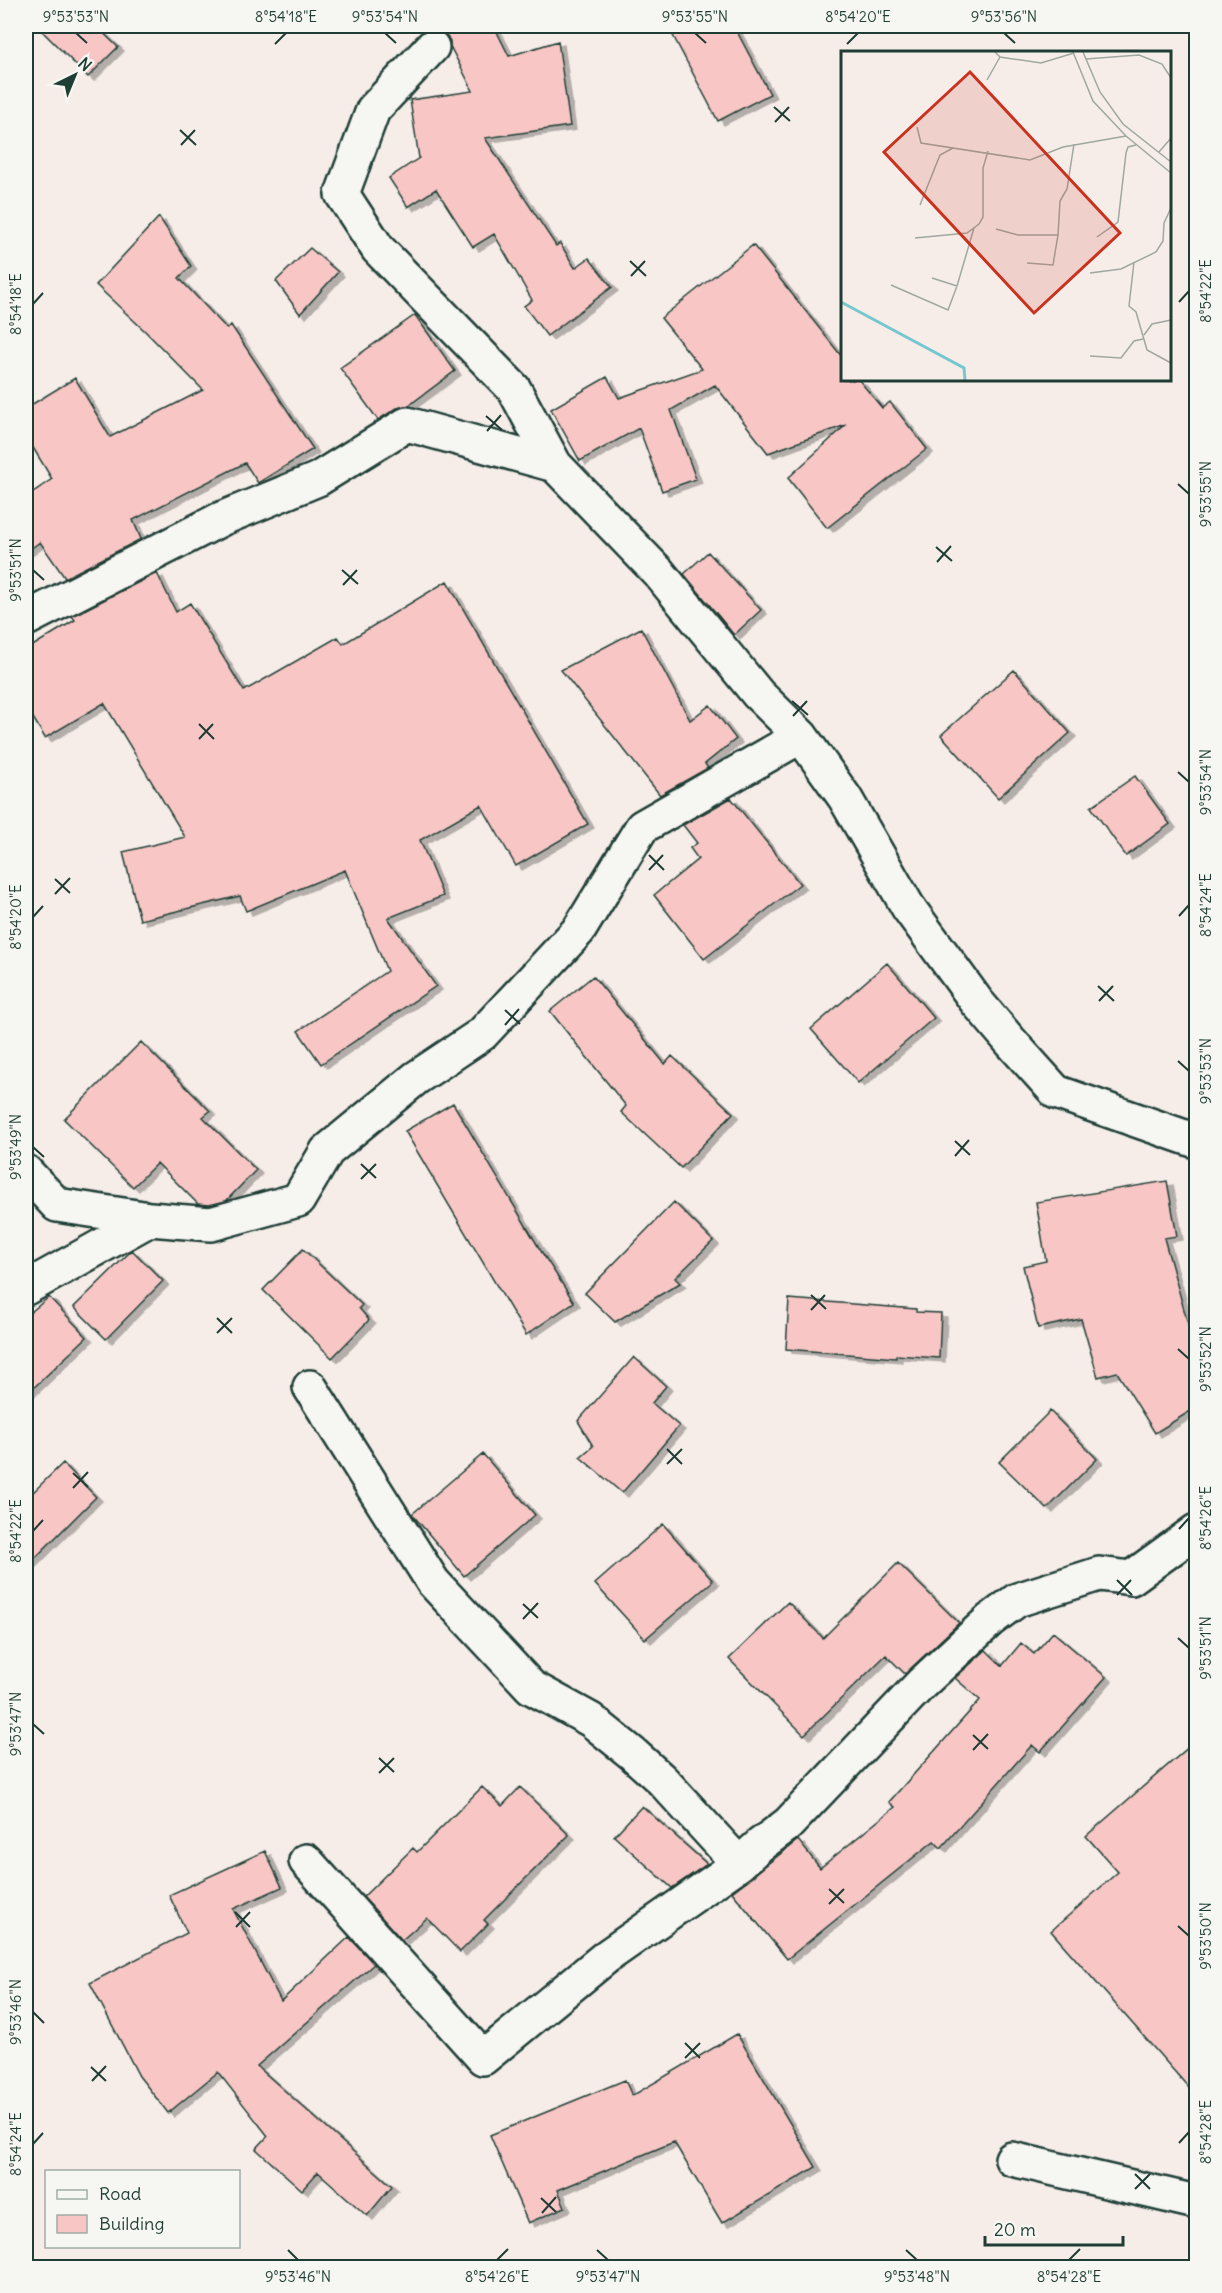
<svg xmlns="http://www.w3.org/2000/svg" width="1222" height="2293" font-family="Delius,sans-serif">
  <defs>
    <filter id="shadow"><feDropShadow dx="6" dy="4" stdDeviation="0" flood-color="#0004"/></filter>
  </defs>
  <rect width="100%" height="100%" fill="#f6ede9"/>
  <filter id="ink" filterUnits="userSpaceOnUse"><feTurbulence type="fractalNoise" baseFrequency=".0167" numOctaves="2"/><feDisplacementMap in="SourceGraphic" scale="12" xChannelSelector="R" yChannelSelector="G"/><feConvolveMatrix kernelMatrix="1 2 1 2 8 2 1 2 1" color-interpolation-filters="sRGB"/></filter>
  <g filter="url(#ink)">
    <!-- building -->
    <path fill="#f8c7c5" stroke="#1f3d34" stroke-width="1.5" filter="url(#shadow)" d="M37,26H96L118,47L88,77Z
      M440,26H494L509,56L558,41L570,126L485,138L556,246L560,243L575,268L589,258L612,287L547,336L524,306L532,300L494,234L473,247L436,189L408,207L389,178L419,158L410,100L473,91L450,46V41Z
      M668,26H734L770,94L718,121Z
      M159,217L191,266L179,278L227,329L231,325L313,449L258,483L245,463L133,520L141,539L65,578L40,542L26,552V497L52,479L26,436V408L75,378L110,437L203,390L145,331L96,285Z
      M753,245L843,358V380H859L882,408L890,402L927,449L827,528L788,478L846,425L768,453L715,385L671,410L696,479L662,491L639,428L580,461L551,409L607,377L619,398L702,369L661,318Z
      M310,248L338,272L300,314L276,281Z
      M415,315L455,371L408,406L397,408L378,420L340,368Z
      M708,552L761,610L734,635L684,574Z
      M157,573L176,612L190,603L244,691L338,637L343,644L447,581L588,824L516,866L481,805L420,840L443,896L388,918L436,986L321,1064L298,1031L387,971L345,870L246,911L240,896L140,920L123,852L185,837L104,703L45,738L26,706V650L75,620L72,616Z
      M641,628L690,720L710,705L736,739L705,764L708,768L660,795L561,670Z
      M1014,670L1070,733L998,798L941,735Z
      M1135,776L1170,824L1126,856L1091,807Z
      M731,798L800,884L704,959L654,895L698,859L690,848L697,843L683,825Z
      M887,963L934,1018L858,1083L811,1029Z
      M593,976L665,1064L672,1056L733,1113L681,1168L621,1112L626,1106L550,1011Z
      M141,1042L210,1111L203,1117L256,1170L226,1201L209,1205L198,1204L157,1163L133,1187L64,1119Z
      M453,1103L541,1251L574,1302L526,1335L405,1131Z
      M1167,1181L1177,1236L1164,1238L1197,1356V1407L1155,1433L1117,1372L1098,1377L1081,1319L1038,1328L1023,1266L1046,1261L1036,1202Z
      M674,1202L713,1241L675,1278L680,1283L615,1322L585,1293Z
      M303,1249L362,1305L359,1308L369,1320L332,1358L263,1290Z
      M132,1250L163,1281L106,1339L74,1307Z
      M49,1297L87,1337L26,1395V1316Z
      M789,1299L916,1309V1312L941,1313L939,1358L896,1355V1358L786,1349Z
      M634,1357L666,1386L652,1403L679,1426L622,1493L580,1457L593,1446L578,1421Z
      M1050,1411L1097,1459L1047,1509L999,1462Z
      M483,1454L535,1515L464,1576L412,1514Z
      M63,1463L96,1497L26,1567V1499Z
      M663,1524L713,1581L645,1639L595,1584Z
      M898,1563L959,1623L905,1674L886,1655L804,1735L729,1659L788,1602L823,1638Z
      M1053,1632L1106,1677L1040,1752L1032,1745L941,1848L934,1841L787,1959L732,1892L798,1840L820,1868L895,1807L889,1802L980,1700L955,1678L986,1650L1002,1666L1021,1643L1034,1654Z
      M1197,1740V2097L1051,1931L1118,1872L1086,1836Z
      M482,1787L502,1806L520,1787L569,1835L484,1920L488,1924L460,1952L427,1918L402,1940L363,1897L413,1848L417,1852Z
      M642,1806L707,1864L672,1888L614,1836Z
      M265,1851L282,1887L233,1909L281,2001L349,1937L374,1964L257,2066L392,2186L367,2216L318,2172L302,2190L256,2149L268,2136L218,2072L168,2113L139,2076L90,1983L187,1933L169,1895Z
      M737,2034L816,2167L722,2223L674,2142L558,2190L565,2207L528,2223L490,2135L625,2080L632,2096Z"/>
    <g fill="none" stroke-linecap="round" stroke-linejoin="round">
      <defs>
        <path id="minor" d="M432,47L373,110L342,194L378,249L514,389L555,465L659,573L758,694L801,736L845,798L908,907L977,1002L1011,1042L1056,1092L1196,1141
          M26,619L221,519L318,479L407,424L555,465
          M26,1172L57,1205L150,1219L211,1224L298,1200L327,1151L416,1078L482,1034L579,930L642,827L801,736
          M26,1288L150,1219
          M310,1387L433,1582L531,1687L591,1720L633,1754L662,1780L739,1864L760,1845L788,1824L921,1684L990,1620L1017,1600L1099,1574L1131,1578L1196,1531
          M306,1861L483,2058L606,1957L739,1864
          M1012,2159L1196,2202"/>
      </defs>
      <!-- minor casing -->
      <use href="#minor" stroke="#1f3d34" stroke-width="38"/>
      <!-- minor -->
      <use href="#minor" stroke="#f6f6f2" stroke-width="33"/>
    </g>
  </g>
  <!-- ticks -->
  <path fill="none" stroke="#1f3d34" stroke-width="2" d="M76,33L87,43M385,33L396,43M695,33L706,43M1004,33L1015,43M275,44L286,33M847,44L858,33M774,107L790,121M775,122L789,107M180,130L196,145M181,145L195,130M630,261L646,276M631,276L645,261M1179,302L1189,291M33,304L43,293M486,416L502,430M487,431L501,415M1178,484L1189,494M936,547L952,561M937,562L951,546M33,570L44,580M342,570L358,584M343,585L357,570M792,701L808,715M793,716L807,701M199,724L214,739M199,739L213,724M1178,772L1189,782M649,855L664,870M649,870L663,855M55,879L70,893M55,894L70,878M1179,916L1189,905M33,917L43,906M1098,986L1114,1001M1099,1001L1113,986M505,1010L520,1024M505,1025L519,1009M1178,1061L1189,1071M955,1141L970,1155M33,1147L44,1157M955,1156L969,1140M361,1164L376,1178M361,1179L376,1164M811,1295L826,1309M811,1310L825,1295M217,1318L232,1333M217,1333L232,1318M1178,1349L1189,1359M667,1449L682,1464M667,1464L682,1449M73,1473L88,1487M73,1488L88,1472M1179,1529L1189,1518M33,1531L43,1520M1117,1580L1132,1595M1117,1595L1131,1580M523,1604L538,1618M523,1619L538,1603M1178,1638L1189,1648M33,1724L44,1734M973,1735L988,1749M973,1750L988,1734M379,1758L394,1772M379,1773L394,1758M829,1889L844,1903M829,1904L844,1889M235,1912L250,1927M1178,1926L1189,1936M236,1927L250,1912M33,2012L44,2023M685,2043L700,2058M685,2058L700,2043M91,2067L106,2081M92,2081L106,2066M1179,2143L1189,2132M33,2144L43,2133M1135,2174L1150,2189M1135,2189L1150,2174M541,2198L556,2212M542,2213L556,2197M288,2250L298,2260M597,2250L608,2260M906,2250L917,2260M497,2260L508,2249M1069,2260L1080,2249"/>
  <!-- overview -->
  <g transform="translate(841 51)">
    <rect width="330" height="330" fill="#f6ede9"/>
    <path fill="none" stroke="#76c7ce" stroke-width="3" d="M0,251L123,317L124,329"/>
    <path fill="none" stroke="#a0a7a1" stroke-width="1.5" d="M154,1L159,6L200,12L233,2M232,1L252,50L285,85L330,122M242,1L259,41L282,73L330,111M245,8L298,4L321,13L330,27M146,29L159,6M76,76L80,92L189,109L222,96L285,85M318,101L330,87M79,154L99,104L112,97M155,178L177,184H217L219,150L226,138L233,93M256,186L277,171L285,102L287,96L295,94M74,187L126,182L138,173L142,166V117L147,100M293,211L288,255L295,261L306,299L330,312M186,212L212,214L217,184M249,222L280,218L315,201L322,190L323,172L330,157M91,227L116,235L133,177M50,234L107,259L116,235M303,284L311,273L330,269M249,305L280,307L293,290L302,288"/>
    <path fill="#c8321e" fill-opacity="0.15" stroke="#c8321e" stroke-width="3" d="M129,21L279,182L193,262L43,101Z"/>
    <rect width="330" height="330" fill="none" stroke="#1f3d34" stroke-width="3"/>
  </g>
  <!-- margin -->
  <rect width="1222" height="2293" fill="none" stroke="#f6f6f2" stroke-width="66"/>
  <!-- legend -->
  <rect x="45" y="2170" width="195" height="78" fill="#f6f6f2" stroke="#a0aca6" stroke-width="1.5"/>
  <rect x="57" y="2190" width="30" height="9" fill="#f6f6f2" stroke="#a0aca6" stroke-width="1.5"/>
  <text x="99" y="2200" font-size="18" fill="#1f3d34">Road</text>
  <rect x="57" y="2215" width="30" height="18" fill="#f8c7c5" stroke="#a0aca6" stroke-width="1.5"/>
  <text x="99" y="2230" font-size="18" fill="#1f3d34">Building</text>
  <!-- north arrow -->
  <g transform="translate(75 75) rotate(43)" stroke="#f6f6f2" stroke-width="4.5" paint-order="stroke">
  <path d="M0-4.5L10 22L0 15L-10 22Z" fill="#1f3d34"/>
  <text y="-9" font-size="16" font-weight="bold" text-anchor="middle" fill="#1f3d34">N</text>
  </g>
  <!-- scale -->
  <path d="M985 2236v9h138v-9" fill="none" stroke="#1f3d34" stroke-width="3"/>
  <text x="994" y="2236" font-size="18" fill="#1f3d34" stroke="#f6f6f2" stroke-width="4.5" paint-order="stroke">20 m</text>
  <rect x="33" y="33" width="1156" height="2227" fill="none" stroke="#1f3d34" stroke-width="2"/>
  <g font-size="15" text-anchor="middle" fill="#1f3d34">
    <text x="76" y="22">9°53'53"N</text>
    <text x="286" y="22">8°54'18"E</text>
    <text x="385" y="22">9°53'54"N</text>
    <text x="695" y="22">9°53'55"N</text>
    <text x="858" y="22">8°54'20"E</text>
    <text x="1004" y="22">9°53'56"N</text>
    <text transform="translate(1206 291) rotate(-90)" y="5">8°54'22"E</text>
    <text transform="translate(16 304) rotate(-90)" y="5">8°54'18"E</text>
    <text transform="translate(1206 494) rotate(-90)" y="5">9°53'55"N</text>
    <text transform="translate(16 570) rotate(-90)" y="5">9°53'51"N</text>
    <text transform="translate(1206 782) rotate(-90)" y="5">9°53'54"N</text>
    <text transform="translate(1206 905) rotate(-90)" y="5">8°54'24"E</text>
    <text transform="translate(16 917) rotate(-90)" y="5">8°54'20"E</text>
    <text transform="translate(1206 1071) rotate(-90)" y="5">9°53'53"N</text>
    <text transform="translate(16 1147) rotate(-90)" y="5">9°53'49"N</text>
    <text transform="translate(1206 1359) rotate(-90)" y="5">9°53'52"N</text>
    <text transform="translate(1206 1518) rotate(-90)" y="5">8°54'26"E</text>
    <text transform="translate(16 1531) rotate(-90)" y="5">8°54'22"E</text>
    <text transform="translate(1206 1648) rotate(-90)" y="5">9°53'51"N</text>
    <text transform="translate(16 1724) rotate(-90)" y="5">9°53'47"N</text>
    <text transform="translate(1206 1936) rotate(-90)" y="5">9°53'50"N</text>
    <text transform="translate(16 2012) rotate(-90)" y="5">9°53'46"N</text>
    <text transform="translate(1206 2132) rotate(-90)" y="5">8°54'28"E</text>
    <text transform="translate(16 2144) rotate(-90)" y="5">8°54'24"E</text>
    <text x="298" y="2282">9°53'46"N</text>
    <text x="497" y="2282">8°54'26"E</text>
    <text x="608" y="2282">9°53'47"N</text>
    <text x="917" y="2282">9°53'48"N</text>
    <text x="1069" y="2282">8°54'28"E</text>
  </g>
</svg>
